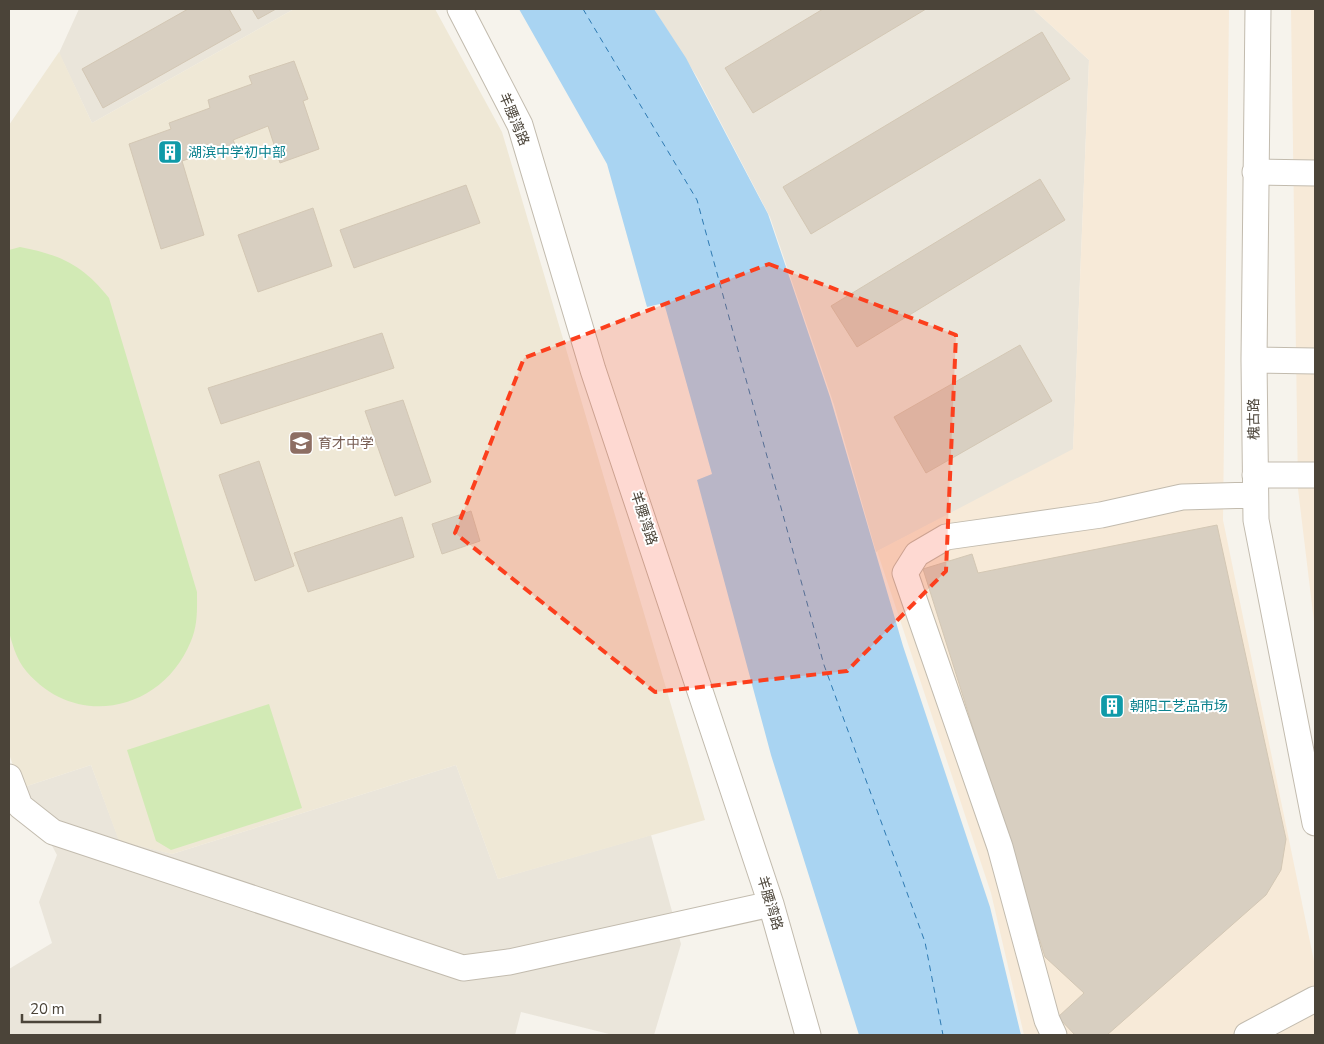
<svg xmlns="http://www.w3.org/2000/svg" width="1324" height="1044" font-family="'Nunito Sans','Noto Sans SC',sans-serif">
  <rect width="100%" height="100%" fill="#f6f3ec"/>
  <!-- residential -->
  <path fill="#eae5da" d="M79,9H294L92,123L59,53Z
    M654,9H1033L1089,60L1073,450L876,552L834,405L770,217L697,77Z
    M91,765L119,840L172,854L456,765L498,879L651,835L681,944L654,1035H613L521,1012L515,1035H9V969L52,943L39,902L57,855L21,788Z"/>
  <!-- commercial -->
  <path fill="#f7ead8" d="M1033,9H1229L1223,520L1315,966V1035H1024L991,893L877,551L1073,449L1089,60Z
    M1291,9H1315V630L1298,489Z"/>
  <!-- education -->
  <path fill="#efe8d6" d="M294,9H435L502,132L705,820L498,879L456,765L172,854L119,841L91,765L21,788L9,754V125L59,52L92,123Z"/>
  <!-- green -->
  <path fill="#d2eab5" d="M20,247C61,255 83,265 109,298L197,592C197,608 198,625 191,641C162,713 72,731 23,667C16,657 12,643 9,632V250Z
    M269,704L302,808L171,850L156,841L127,750Z"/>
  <!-- water -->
  <path fill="#a9d4f2" d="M519,9H654L686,58L768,214L830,397L903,646L990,907L1021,1035H859L771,755L697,480L712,474L664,303L647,307L607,164Z"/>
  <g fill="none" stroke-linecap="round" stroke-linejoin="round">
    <!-- ferry -->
    <path stroke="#2e7ab2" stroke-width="1" stroke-dasharray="6 5" stroke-linecap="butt" d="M583,9L697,200L824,665L925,942L943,1035"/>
  </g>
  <!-- building -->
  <path fill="#d8cfc1" stroke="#d3c7b4" d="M188,9H229L241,30L103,108L82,69Z
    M252,9H276L258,19Z
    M823,9H926L753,113L725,68Z
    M1042,32L1070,79L811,234L783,187Z
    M294,61L308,99L303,101L319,149L280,163L268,126L233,140L237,149L221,155L218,149L182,161L204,235L161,249L129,144L171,129L169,123L210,108L208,100L252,84L249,76Z
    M1040,179L1065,220L857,347L831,306Z
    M466,185L480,223L354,268L340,230Z
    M313,208L332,266L258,292L238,235Z
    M382,333L394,368L221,424L208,388Z
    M1020,345L1052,401L926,473L894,417Z
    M403,400L431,482L395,496L365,411Z
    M259,461L294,566L255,581L219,475Z
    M471,511L480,541L442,554L432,524Z
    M402,517L414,557L308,592L294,553Z
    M1217,525L1286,839L1281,870L1266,895L1107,1035H1075L1058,1017L1084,993L1045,957L923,569L972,554L978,573Z"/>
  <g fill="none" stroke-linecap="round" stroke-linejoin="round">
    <defs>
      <path id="minor" d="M460,9L520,125L593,370L771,904L808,1035
        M1258,9L1254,360L1256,520L1315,823
        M1255,172L1315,173
        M1254,360L1315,361
        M1255,475H1315
        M9,777L20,806L53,832L463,968L509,962L771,904
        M1054,1035L1047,1020L1000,847L905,573L917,554L946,537L1101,515L1182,497L1254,495
        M1247,1035L1315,999"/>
    </defs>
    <!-- minor casing -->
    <use href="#minor" stroke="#c2bbae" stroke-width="27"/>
    <!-- minor -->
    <use href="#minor" stroke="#fff" stroke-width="25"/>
  </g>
  <!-- marked area -->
  <path fill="#fc3f1d" fill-opacity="0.2" stroke="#fc3f1d" stroke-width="4" stroke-dasharray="10 6" stroke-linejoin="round" d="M769,264L956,335L946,571L847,671L655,692L455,533L524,358Z"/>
  <!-- icons -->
  <defs>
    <symbol id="building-square" viewBox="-11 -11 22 22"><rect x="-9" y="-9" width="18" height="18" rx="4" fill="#0f9aa8" stroke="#fff"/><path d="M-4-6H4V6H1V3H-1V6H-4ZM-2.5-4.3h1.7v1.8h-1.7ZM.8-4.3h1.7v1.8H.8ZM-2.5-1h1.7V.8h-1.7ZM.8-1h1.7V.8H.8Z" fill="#fff"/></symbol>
    <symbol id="school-square" viewBox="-11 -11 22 22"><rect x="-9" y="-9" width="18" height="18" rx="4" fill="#8d6e63" stroke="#fff"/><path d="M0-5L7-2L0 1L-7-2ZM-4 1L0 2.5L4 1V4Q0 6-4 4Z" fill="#fff"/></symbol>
  </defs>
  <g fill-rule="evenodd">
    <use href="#building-square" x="156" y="138" width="28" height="28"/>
    <use href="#school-square" x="287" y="429" width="28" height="28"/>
    <use href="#building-square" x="1098" y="692" width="28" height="28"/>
  </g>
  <g text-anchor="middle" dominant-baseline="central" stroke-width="4" stroke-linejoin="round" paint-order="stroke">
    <!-- street labels -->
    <g font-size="14" fill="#4b4439" stroke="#fff">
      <text transform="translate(514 119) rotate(67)">羊腰湾路</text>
      <text transform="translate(1254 419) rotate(-91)">槐古路</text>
      <text transform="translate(644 518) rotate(72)">羊腰湾路</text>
      <text transform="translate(770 903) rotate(73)">羊腰湾路</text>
    </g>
    <!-- culture labels -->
    <g font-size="14" fill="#0d838f" stroke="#fff" text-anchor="start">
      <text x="188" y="152">湖滨中学初中部</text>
      <text x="1130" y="706">朝阳工艺品市场</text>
    </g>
    <!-- education labels -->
    <g font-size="14" fill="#785e54" stroke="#fff" text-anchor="start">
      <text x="318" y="443">育才中学</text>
    </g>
  </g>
  <!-- border -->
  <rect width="1324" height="1044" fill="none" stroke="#4b4439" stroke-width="20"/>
  <!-- scale -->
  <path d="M22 1014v8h78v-8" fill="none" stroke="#4b4439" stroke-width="2.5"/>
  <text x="30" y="1014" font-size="15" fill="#4b4439" stroke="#ffffff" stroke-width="4" paint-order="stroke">20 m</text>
</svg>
